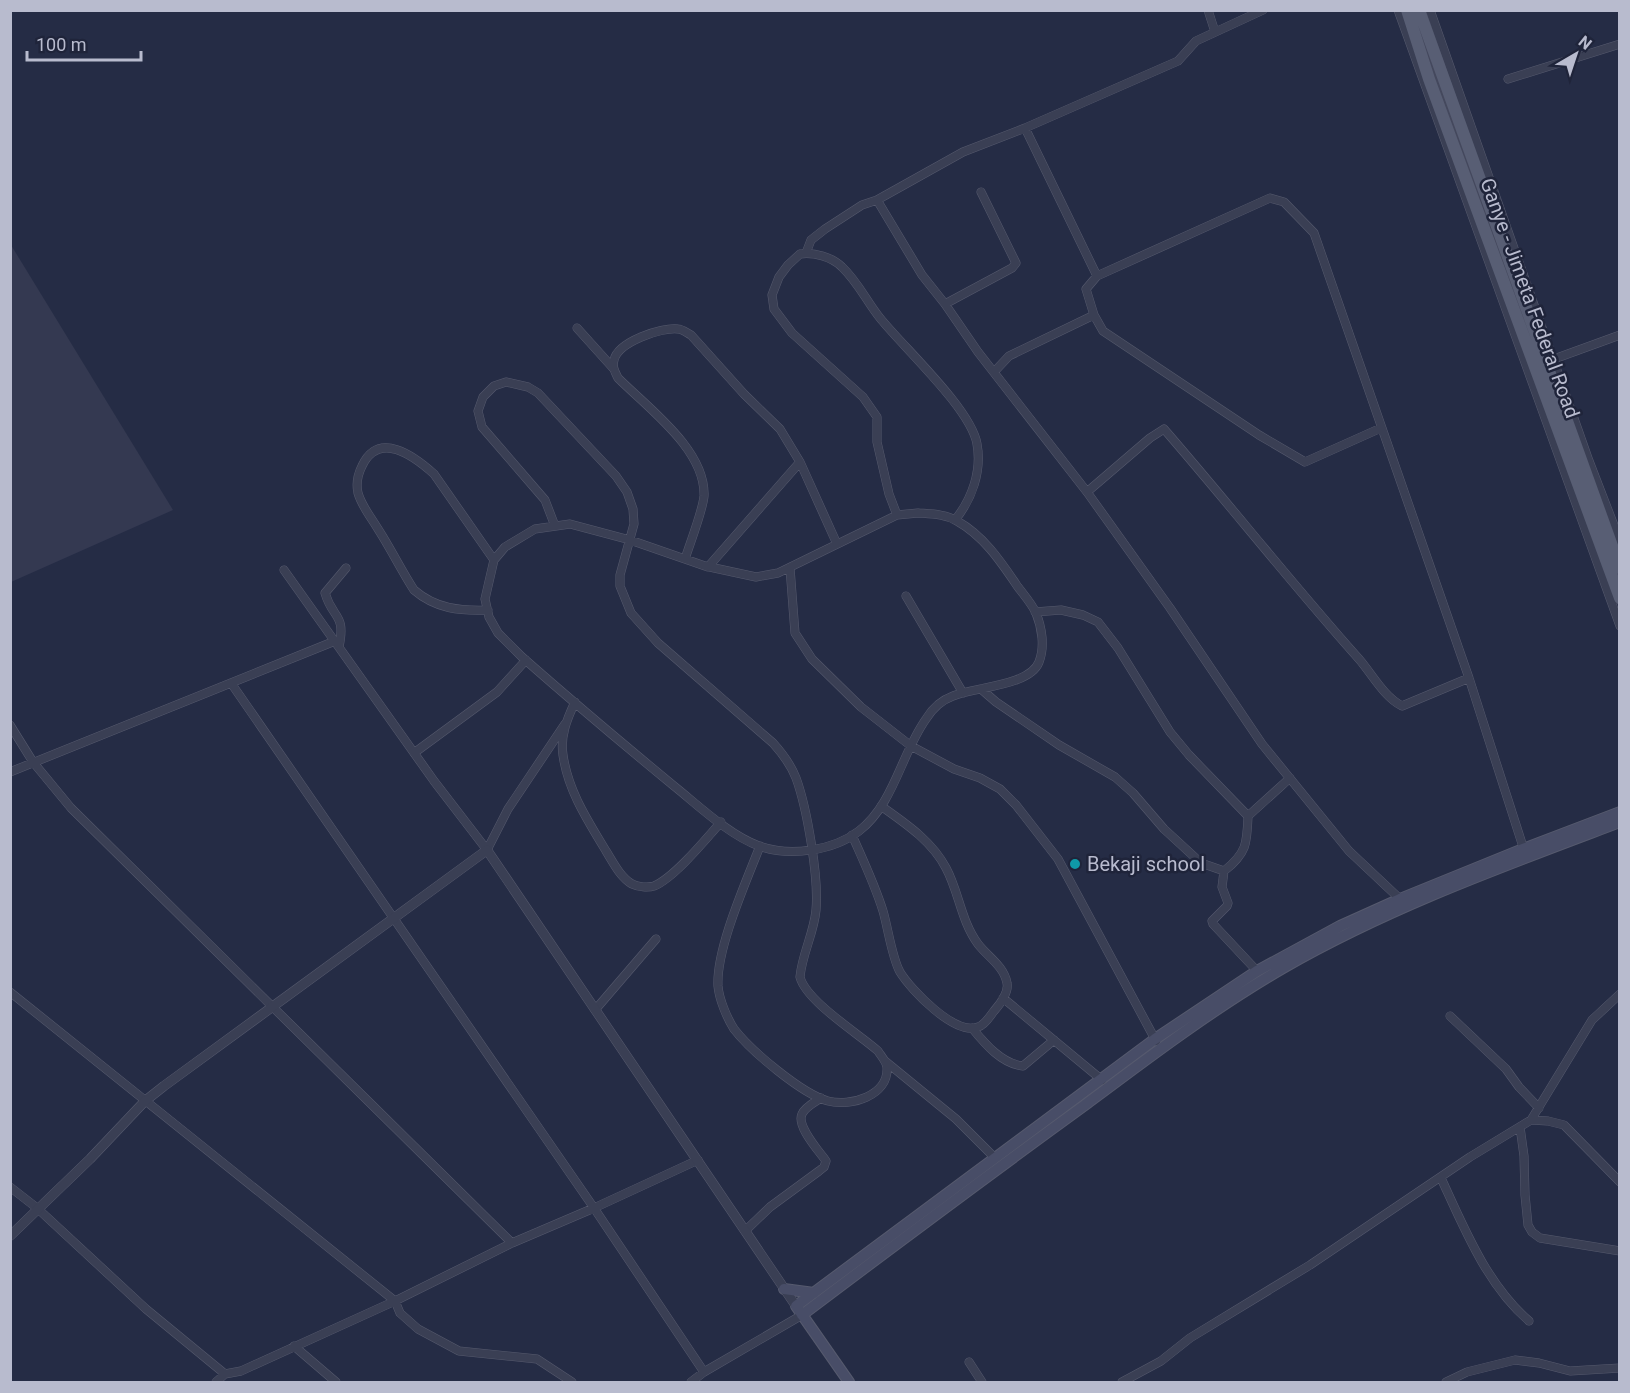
<svg xmlns="http://www.w3.org/2000/svg" width="1630" height="1393" font-family="Roboto,sans-serif">
  <rect width="100%" height="100%" fill="#252c45"/>
  <!-- airport -->
  <path fill="#343951" d="M11,245L173,510L11,582H10Z"/>
  <g fill="none" stroke-linecap="round" stroke-linejoin="round">
    <defs>
      <path id="minor" d="M1208,10L1215,32
        M1398,10L1620,626
        M1430,10L1589,461L1620,541
        M1508,79L1620,44
        M1025,128L1097,276
        M877,200L922,275L945,304L978,352L1087,492L1170,608L1262,744L1349,851L1400,899
        M806,253L811,240L825,229L862,205L877,200L963,152L1025,128L1178,61L1196,41L1263,10
        M945,304L1012,268L1016,263L981,192
        M577,328L613,368
        M1554,359L1620,335
        M994,372L1009,356L1094,315
        M1381,428L1305,462L1259,435L1103,331L1094,315L1086,289L1097,276L1270,198L1284,202L1314,233L1469,678L1525,853
        M1087,492L1150,438L1164,429C1230,505 1292,584 1359,659C1372,674 1384,697 1402,706L1469,678
        M918,513C931,514 945,514 957,521C984,536 1001,562 1018,587C1024,595 1032,604 1036,613C1042,628 1045,647 1039,662C1030,686 974,687 953,696C942,700 932,709 926,719C901,754 894,804 859,831C833,851 790,857 759,846C729,835 699,806 674,786C623,744 572,701 522,657L498,633L489,617L485,599L494,560L505,547L535,529L570,524L630,540L705,566L756,577L778,573L897,515Z
        M897,515L889,494L877,442V417L863,397L792,333L774,309L772,295L779,277L788,265L800,254C814,252 832,257 842,267C858,282 867,302 880,318C904,348 971,409 977,444C982,471 972,499 955,520
        M555,526L545,500L482,427L478,411L483,397L494,386L506,382L528,387L538,393L616,476L627,492L633,509L634,524L620,575V586L631,613L658,643L773,743C782,753 791,765 796,778C807,808 819,878 816,910C814,933 802,954 800,977C806,1001 859,1034 878,1051C881,1056 886,1061 887,1067C889,1096 850,1107 828,1101C802,1094 751,1051 734,1029C727,1018 719,999 718,986C716,949 746,882 760,846
        M685,559C690,543 703,510 704,496C706,450 648,408 618,378C615,372 612,367 614,360C618,342 661,327 678,329C682,329 687,333 691,335L744,394L780,429L800,462L837,544
        M708,567L800,462
        M790,568L795,633L812,659L861,707L911,746L954,769L980,778L1000,789L1016,805L1058,859L1156,1041
        M284,570L434,781L487,850L508,809L565,724
        M906,596L963,693
        M488,610C460,611 436,609 414,590C401,570 391,549 378,529C371,517 362,507 358,493C356,484 358,474 362,466C379,430 414,456 434,474L494,560
        M1035,612L1061,610L1083,615L1098,622L1118,648L1170,732L1189,755L1248,816C1247,843 1247,853 1224,871L1222,887L1228,903L1227,906L1212,921L1213,924L1257,971
        M339,647C346,613 333,620 325,593L346,568
        M231,683L594,1208L704,1372
        M981,689L996,702L1059,745L1115,777L1133,793L1164,829L1201,863L1224,871
        M575,702C567,719 560,736 563,755C568,791 588,821 606,851C613,862 620,877 632,884C638,887 648,888 654,886C674,878 706,839 721,822
        M10,725L33,762L71,808L512,1243
        M414,753L497,692L526,660
        M10,772L335,641
        M1248,816L1290,778
        M852,835C863,860 875,885 883,911C888,928 892,958 900,972C911,990 955,1036 978,1027C985,1025 990,1016 994,1011C1000,1004 1009,992 1007,983C1004,966 987,956 978,944C961,921 959,892 946,868C932,841 905,823 881,806
        M10,992L395,1301L400,1313L418,1329L459,1351L537,1359L572,1382
        M1003,998L1102,1080
        M595,1010L656,939
        M1450,1016L1506,1069L1519,1087L1539,1108
        M972,1028C985,1044 1002,1064 1023,1066L1054,1040
        M885,1061L956,1119L995,1158
        M1531,1120L1548,1121L1564,1125L1620,1182
        M1520,1127L1524,1156L1525,1195L1528,1225L1532,1232L1540,1238L1620,1251
        M1441,1178C1464,1228 1487,1285 1529,1321
        M10,1187L37,1208L146,1309L225,1374
        M745,1231L770,1207L819,1171L824,1167L826,1161C819,1151 796,1126 802,1114C805,1107 815,1102 821,1098
        M294,1346L336,1382
        M969,1362L982,1382
        M216,1382L225,1374L241,1371L395,1301L512,1243L594,1208L698,1160
        M691,1382L704,1372L802,1315
        M1122,1382L1161,1361L1190,1338L1310,1265L1470,1157L1531,1120L1592,1020L1620,994
        M1446,1382L1467,1372L1515,1360L1539,1363L1570,1371L1620,1368"/>
      <path id="tertiary" d="M10,1236L90,1159L145,1101L164,1086L487,850L796,1306"/>
      <path id="secondary" d="M784,1289L814,1293
        M802,1315C896,1244 990,1174 1085,1105C1149,1057 1214,1008 1283,968C1389,907 1506,865 1620,822
        M849,1382L796,1306L1155,1039L1257,971L1340,926L1400,899L1523,849L1620,812"/>
      <path id="primary" d="M1407,10L1429,79L1620,598
        M1419,10L1620,568"/>
    </defs>
    <!-- minor casing -->
    <use href="#minor" stroke="#565a6e" stroke-width="9"/>
    <!-- tertiary casing -->
    <use href="#tertiary" stroke="#565a6e" stroke-width="10"/>
    <!-- secondary casing -->
    <use href="#secondary" stroke="#565a6e" stroke-width="12"/>
    <!-- primary casing -->
    <use href="#primary" stroke="#44485d" stroke-width="14"/>
    <!-- minor -->
    <use href="#minor" stroke="#3a3f54" stroke-width="8"/>
    <!-- tertiary -->
    <use href="#tertiary" stroke="#3a3f54" stroke-width="9"/>
    <!-- secondary -->
    <use href="#secondary" stroke="#484d67" stroke-width="10"/>
    <!-- primary -->
    <use href="#primary" stroke="#585e74" stroke-width="12"/>
  </g>
  <!-- markers -->
  <circle fill="#0f9aa8" stroke="#1f243a" stroke-width="2" cx="1075" cy="864" r="6"/>
  <g text-anchor="middle" dominant-baseline="central" stroke-width="5" stroke-linejoin="round" paint-order="stroke">
    <!-- street labels -->
    <g font-size="20" fill="#b8bbce" stroke="#1f243a">
      <text transform="translate(1530 298) rotate(70)">Ganye - Jimeta Federal Road</text>
    </g>
    <!-- poi labels -->
    <g font-size="20" fill="#b8bbce" stroke="#1f243a" text-anchor="start">
      <text x="1087" y="864">Bekaji school</text>
    </g>
  </g>
  <!-- border -->
  <rect width="1630" height="1393" fill="none" stroke="#b8bbce" stroke-width="24"/>
  <!-- north arrow -->
  <g transform="translate(1576 54) rotate(39)" stroke="#1f243a" stroke-width="4.5" paint-order="stroke">
  <path d="M0-4.5L10 22L0 15L-10 22Z" fill="#b8bbce"/>
  <text y="-9" font-size="16" font-weight="bold" text-anchor="middle" fill="#b8bbce">N</text>
  </g>
  <!-- scale -->
  <path d="M27 51v9h114v-9" fill="none" stroke="#b8bbce" stroke-width="3"/>
  <text x="36" y="51" font-size="18" fill="#b8bbce" stroke="#1f243a" stroke-width="4.5" paint-order="stroke">100 m</text>
</svg>
